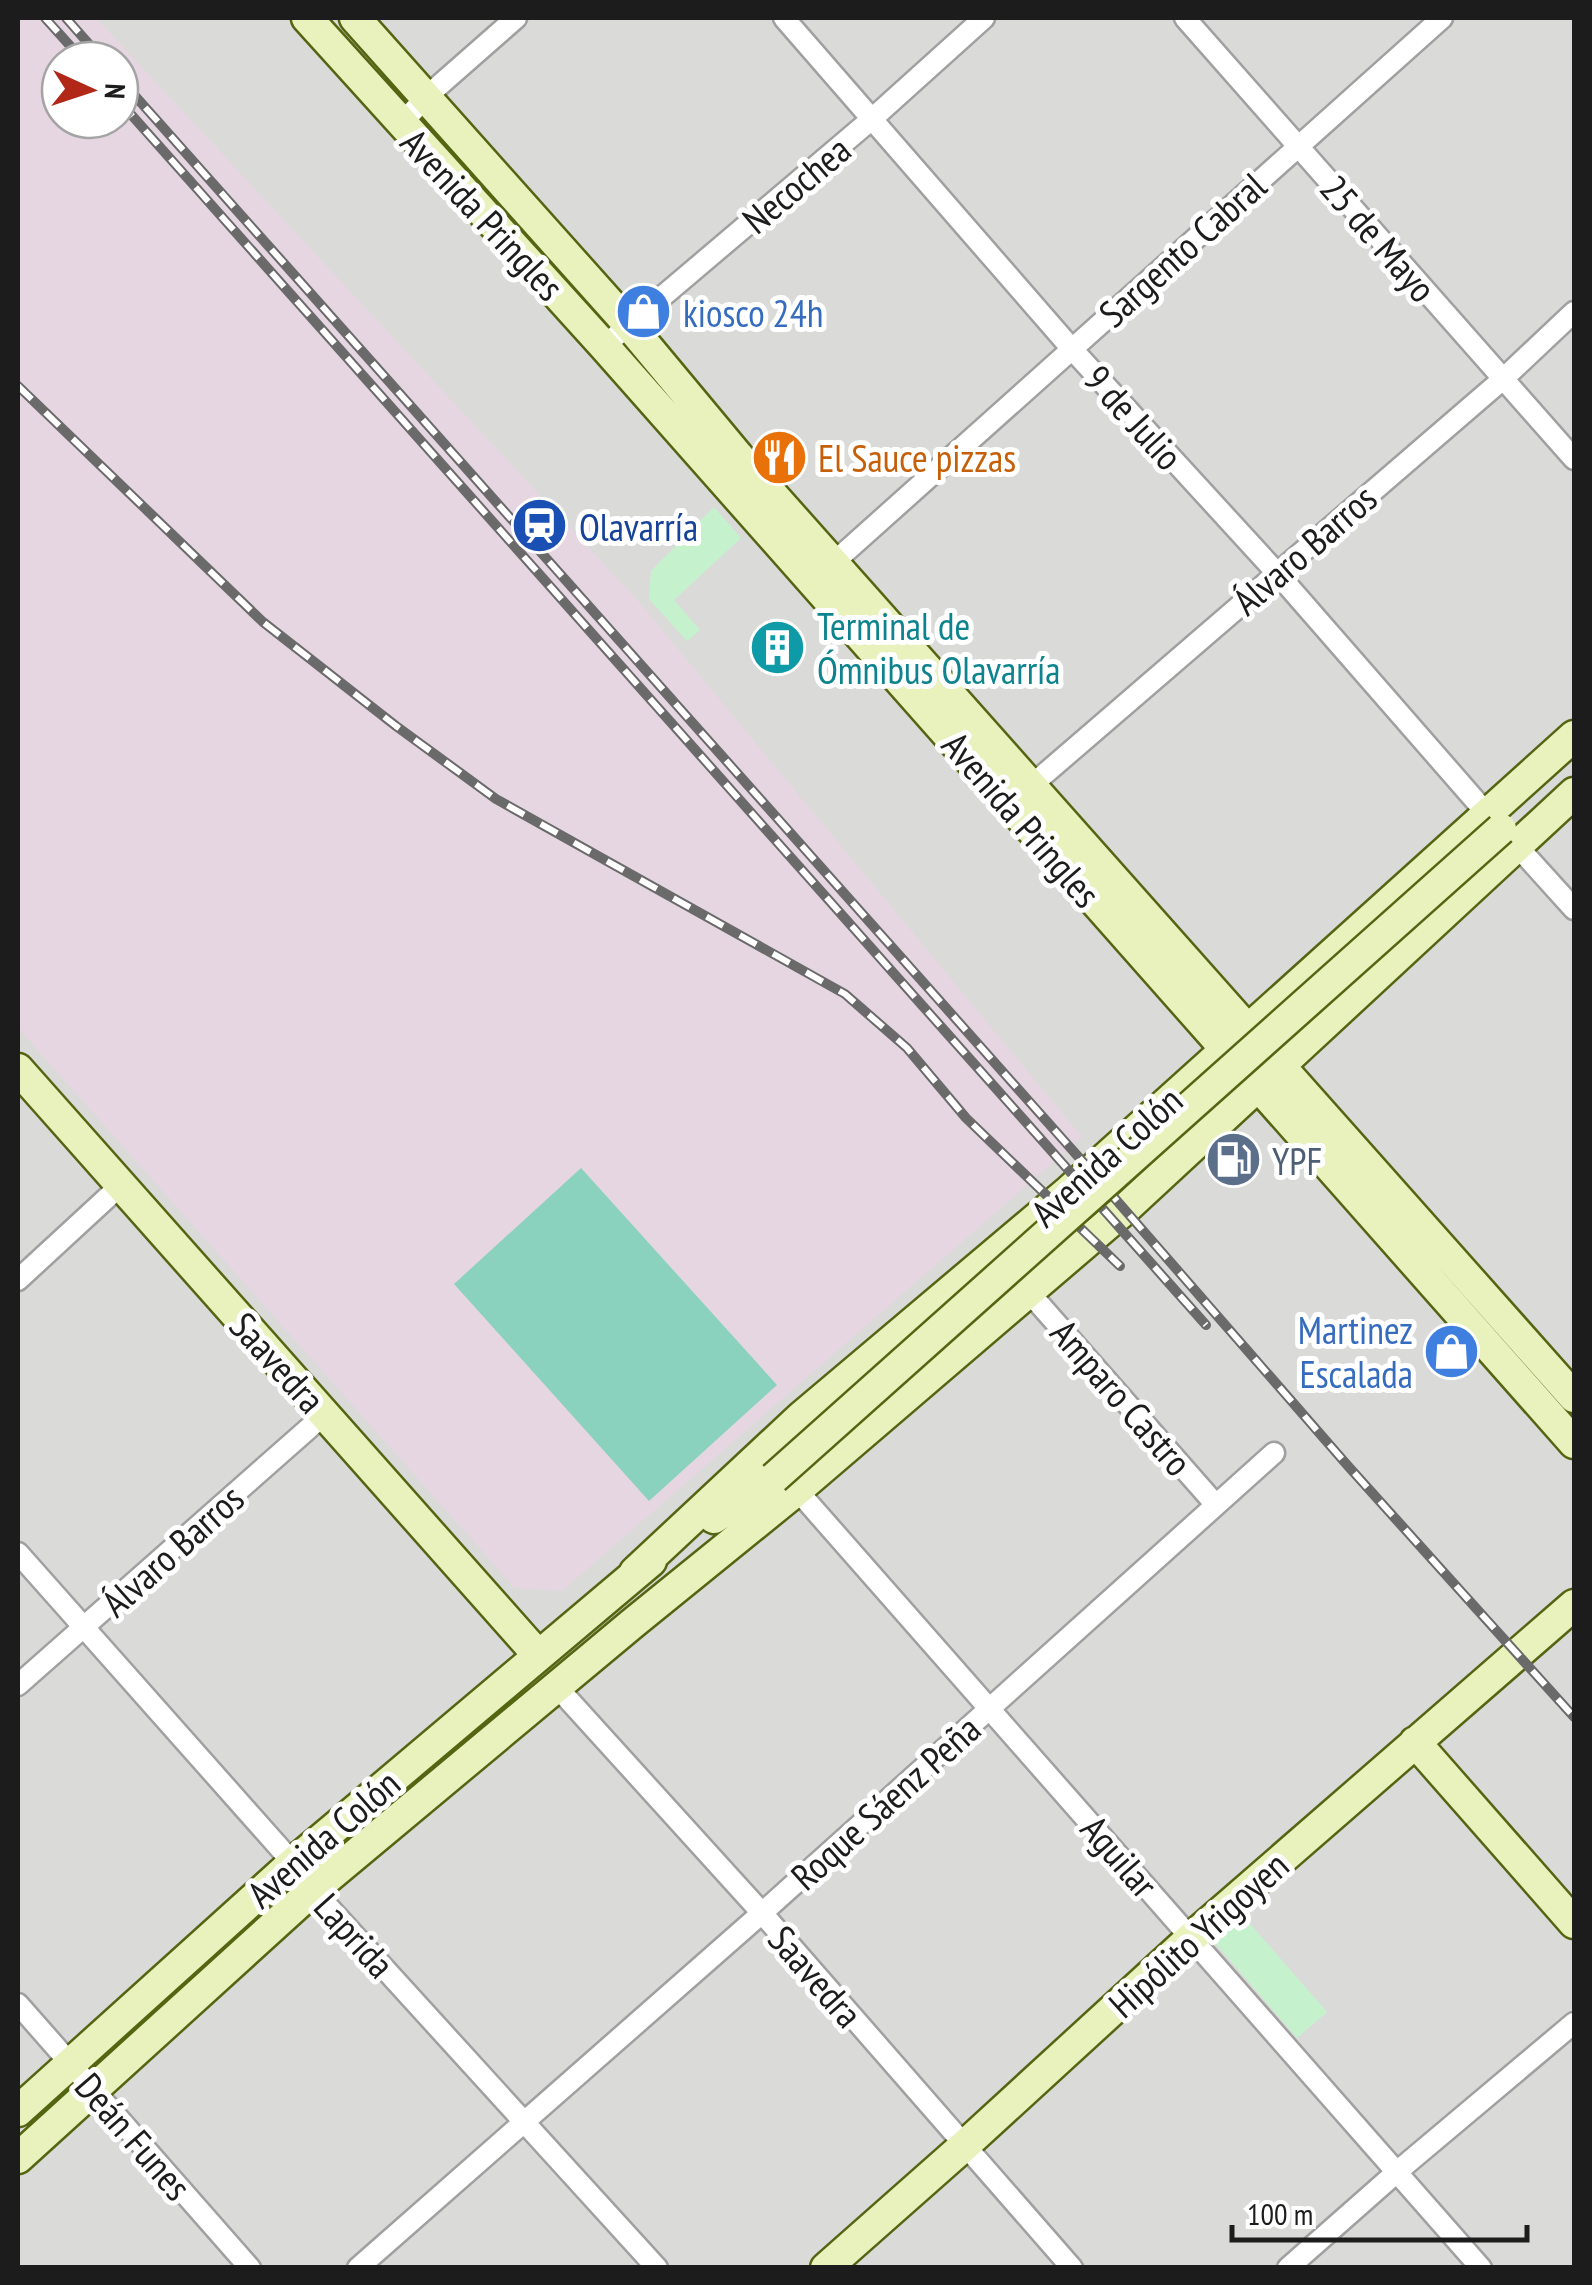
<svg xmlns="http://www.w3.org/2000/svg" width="1592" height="2285" font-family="'PT Sans Narrow',sans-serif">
  <rect width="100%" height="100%" fill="#eceae3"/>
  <!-- residential -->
  <path fill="#dadad9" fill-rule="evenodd" d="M18,18H1574V2267H18ZM60,60H120V120H60Z"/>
  <!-- industrial -->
  <path fill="#e5d6e1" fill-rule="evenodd" d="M18,18H96L639,602L1082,1137L562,1591L515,1588L18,1028ZM60,60H120V120H60Z"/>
  <!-- grass -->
  <path fill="#c2e1af" d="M624,1594L629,1599L334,1858L329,1852Z"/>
  <!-- park -->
  <path fill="#c5f2cd" d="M714,507L741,538L674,600L700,630L687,641L649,599L651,571Z
    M1244,1917L1327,2012L1297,2038L1215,1943Z"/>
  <!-- pitch -->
  <path fill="#8ad2be" d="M581,1168L777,1385L649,1501L454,1284Z"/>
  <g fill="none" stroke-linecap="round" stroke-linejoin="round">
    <defs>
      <path id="street" d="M784,18L1071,348L1276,572L1488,815
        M1185,18L1574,459
        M401,124L426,97L516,18
        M604,346L873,118L984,18
        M833,563L1442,18
        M1033,784L1503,379L1574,312
        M1517,846L1574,909
        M18,1280L121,1185
        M1027,1290L1216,1505
        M797,1490L1481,2268
        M18,1553L293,1863L313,1890L657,2268
        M18,1685L325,1414
        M557,1687L762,1913L1072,2268
        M18,2004L250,2268
        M358,2268L762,1913L1274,1453
        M1288,2268L1398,2171L1574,2023"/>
      <path id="secondary" d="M307,18L604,346L1574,1443
        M355,18L629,325L738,456L1574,1397
        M18,1069L538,1655
        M714,1518L774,1478
        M635,1572L801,1417L1070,1190L1574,736
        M1415,1742L1574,1923
        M18,2111L293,1863L651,1561
        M18,2158L313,1890L633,1623L797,1490L1124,1210L1574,793
        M826,2268L964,2146L1191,1938L1574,1605"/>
    </defs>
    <!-- street casing -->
    <use href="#street" stroke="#a0a0a0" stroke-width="25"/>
    <!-- secondary casing -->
    <use href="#secondary" stroke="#546512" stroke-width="35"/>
    <!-- street -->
    <use href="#street" stroke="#fff" stroke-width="20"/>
    <!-- secondary -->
    <use href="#secondary" stroke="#e9f1bd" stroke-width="30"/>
    <defs>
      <path id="rail" d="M45,18L83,60
        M66,18L103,60
        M120,79L1091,1171L1348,1466L1574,1717
        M120,102L1206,1325
        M18,386L263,622L396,726L496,799L845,994L907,1048L966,1118L1120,1266"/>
    </defs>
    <!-- rail casing -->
    <use href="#rail" stroke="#6a6a6a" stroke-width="10"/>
    <!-- rail -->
    <use href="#rail" stroke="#fff" stroke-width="6" stroke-dasharray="19" stroke-linecap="butt"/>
    <defs>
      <path id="secondary-bridge" d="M774,1478L1501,829"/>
    </defs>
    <!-- secondary-bridge casing -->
    <use href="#secondary-bridge" stroke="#546512" stroke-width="35" stroke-linecap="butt"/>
    <!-- secondary-bridge -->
    <use href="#secondary-bridge" stroke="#e9f1bd" stroke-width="30"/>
  </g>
  <!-- icons -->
  <defs>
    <symbol id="shop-disc" viewBox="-11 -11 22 22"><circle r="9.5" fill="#3f7fe0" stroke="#fff"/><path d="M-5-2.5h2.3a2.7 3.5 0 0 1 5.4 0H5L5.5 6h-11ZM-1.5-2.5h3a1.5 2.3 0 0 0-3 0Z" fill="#fff"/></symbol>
    <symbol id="restaurant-disc" viewBox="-11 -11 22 22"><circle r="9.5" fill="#e8710a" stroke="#fff"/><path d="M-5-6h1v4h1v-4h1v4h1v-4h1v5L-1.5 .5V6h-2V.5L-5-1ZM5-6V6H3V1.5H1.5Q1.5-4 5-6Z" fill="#fff"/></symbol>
    <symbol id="station-disc" viewBox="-11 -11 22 22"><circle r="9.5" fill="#1a4fb4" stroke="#fff"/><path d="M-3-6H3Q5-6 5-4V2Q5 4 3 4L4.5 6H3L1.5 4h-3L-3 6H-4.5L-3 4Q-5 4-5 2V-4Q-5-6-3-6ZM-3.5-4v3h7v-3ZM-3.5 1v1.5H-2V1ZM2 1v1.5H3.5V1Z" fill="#fff"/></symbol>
    <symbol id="building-disc" viewBox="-11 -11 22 22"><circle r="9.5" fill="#0f9aa8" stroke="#fff"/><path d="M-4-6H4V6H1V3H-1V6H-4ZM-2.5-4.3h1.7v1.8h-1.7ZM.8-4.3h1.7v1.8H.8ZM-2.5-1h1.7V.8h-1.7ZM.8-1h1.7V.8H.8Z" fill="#fff"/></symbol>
    <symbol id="fuel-disc" viewBox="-11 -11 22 22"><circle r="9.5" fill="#5c6f8a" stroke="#fff"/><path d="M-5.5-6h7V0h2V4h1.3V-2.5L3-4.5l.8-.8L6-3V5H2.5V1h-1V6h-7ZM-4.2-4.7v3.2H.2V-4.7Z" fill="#fff"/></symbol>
  </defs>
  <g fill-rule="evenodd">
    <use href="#shop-disc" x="612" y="280" width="63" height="63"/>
    <use href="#restaurant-disc" x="748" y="426" width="63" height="63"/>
    <use href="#station-disc" x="508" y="494" width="63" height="63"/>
    <use href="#building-disc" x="746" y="616" width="63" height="63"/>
    <use href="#fuel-disc" x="1202" y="1128" width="63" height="63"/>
    <use href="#shop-disc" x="1420" y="1320" width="63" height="63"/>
  </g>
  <g text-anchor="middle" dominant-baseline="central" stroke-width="10" stroke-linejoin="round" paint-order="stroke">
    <!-- street labels -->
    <g font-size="38" fill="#1c1c1c" stroke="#fff">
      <text transform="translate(796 184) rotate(-40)">Necochea</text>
      <text transform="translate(483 214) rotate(47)">Avenida Pringles</text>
      <text transform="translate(1379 238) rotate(49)">25 de Mayo</text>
      <text transform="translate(1182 249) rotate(-42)">Sargento Cabral</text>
      <text transform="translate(1134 417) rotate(48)">9 de Julio</text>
      <text transform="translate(1304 549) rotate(-41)">Álvaro Barros</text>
      <text transform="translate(1022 819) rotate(49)">Avenida Pringles</text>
      <text transform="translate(1106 1156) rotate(-42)">Avenida Colón</text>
      <text transform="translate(278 1362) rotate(48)">Saavedra</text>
      <text transform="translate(1122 1397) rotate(49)">Amparo Castro</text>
      <text transform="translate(172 1550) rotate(-42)">Álvaro Barros</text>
      <text transform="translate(885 1802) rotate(-42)">Roque Sáenz Peña</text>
      <text transform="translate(323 1838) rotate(-41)">Avenida Colón</text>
      <text transform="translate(1120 1856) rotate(49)">Aguilar</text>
      <text transform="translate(1198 1934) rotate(-42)">Hipólito Yrigoyen</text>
      <text transform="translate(355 1935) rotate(48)">Laprida</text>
      <text transform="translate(816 1976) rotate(49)">Saavedra</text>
      <text transform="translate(134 2136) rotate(49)">Deán Funes</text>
    </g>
    <!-- shop labels -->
    <g font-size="38" fill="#366cbe" stroke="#fff" text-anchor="start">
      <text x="683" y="312">kiosco 24h</text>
      <text x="1413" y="1329" text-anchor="end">Martinez<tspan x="1413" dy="44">Escalada</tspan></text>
    </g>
    <!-- food labels -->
    <g font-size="38" fill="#c56008" stroke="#fff" text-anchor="start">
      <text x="818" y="457">El Sauce pizzas</text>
    </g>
    <!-- transit labels -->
    <g font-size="38" fill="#164399" stroke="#fff" text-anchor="start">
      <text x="579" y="526">Olavarría</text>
    </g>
    <!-- culture labels -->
    <g font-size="38" fill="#0d838f" stroke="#fff" text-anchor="start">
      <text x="817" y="625">Terminal de<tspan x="817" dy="44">Ómnibus Olavarría</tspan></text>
    </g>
    <!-- service labels -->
    <g font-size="38" fill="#4e5e75" stroke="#fff" text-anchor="start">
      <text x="1272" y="1160">YPF</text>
    </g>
  </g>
  <!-- border -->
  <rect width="1592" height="2285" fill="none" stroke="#1c1c1c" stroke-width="40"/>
  <!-- north arrow -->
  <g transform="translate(90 90) rotate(93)"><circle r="48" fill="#ffffff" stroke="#a4a4a4" stroke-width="2.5"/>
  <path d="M0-8L18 38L0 25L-18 38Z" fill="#b12718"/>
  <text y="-15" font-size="28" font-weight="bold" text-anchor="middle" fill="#1c1c1c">N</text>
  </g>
  <!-- scale -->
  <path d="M1232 2225v15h295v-15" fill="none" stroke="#1c1c1c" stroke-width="5"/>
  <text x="1247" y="2225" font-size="30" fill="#1c1c1c" stroke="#ffffff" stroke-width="8" paint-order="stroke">100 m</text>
</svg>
